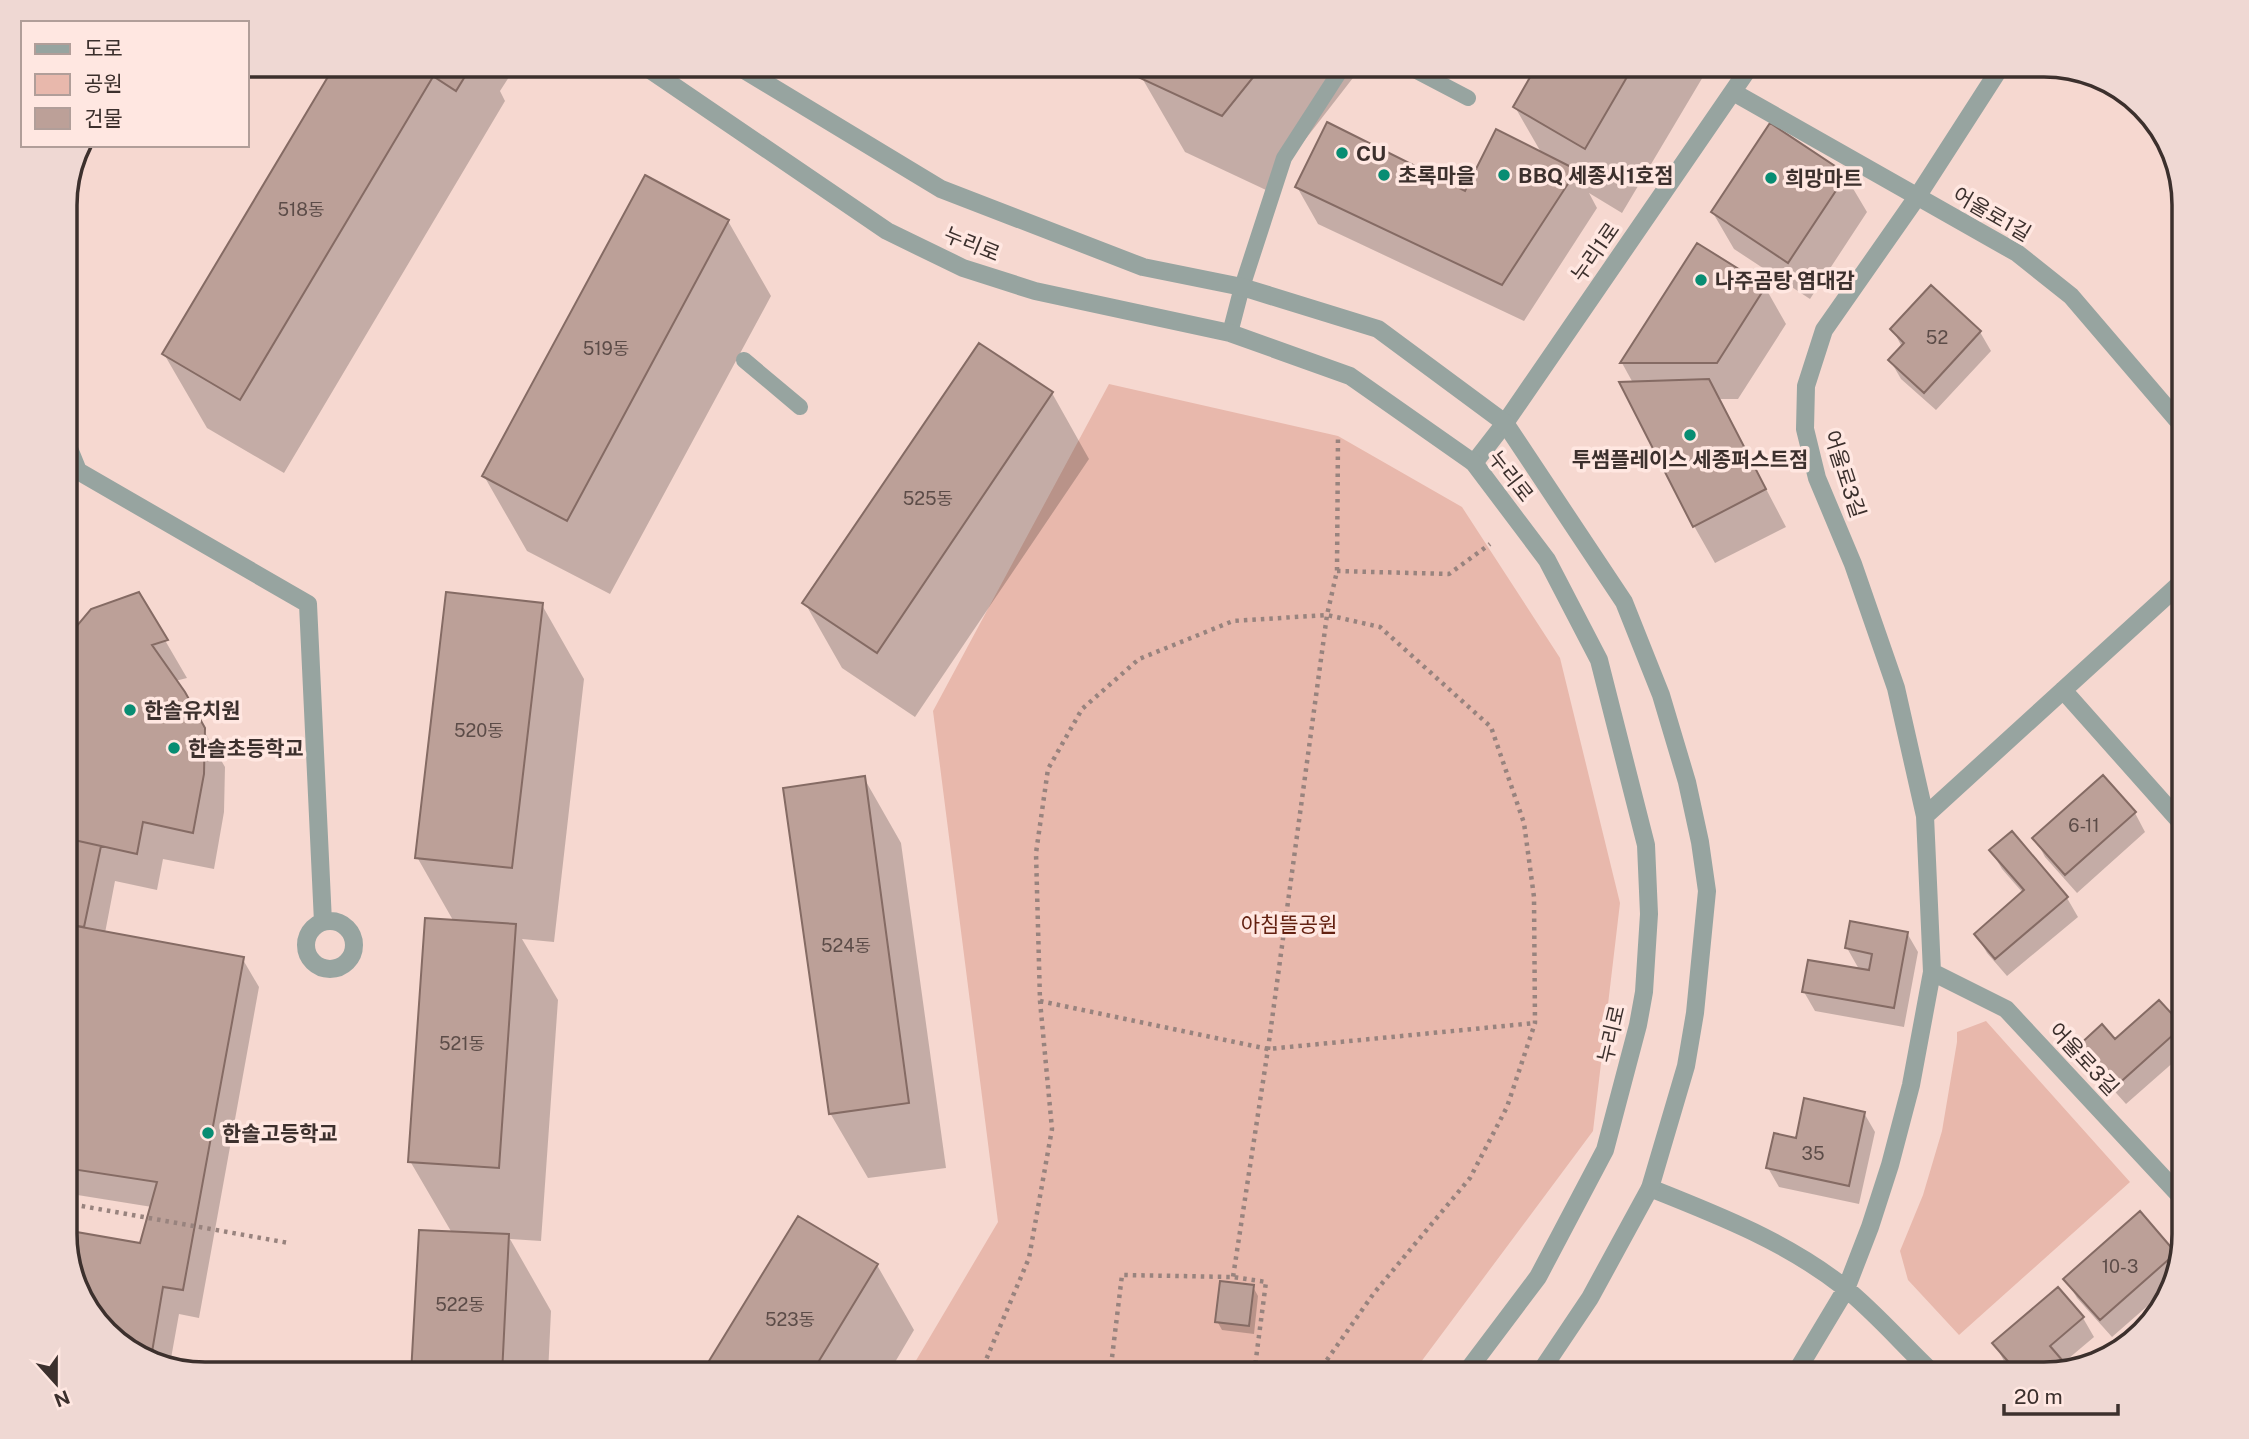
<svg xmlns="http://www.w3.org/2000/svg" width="2249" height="1439" font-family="'Public Sans','Noto Sans KR',sans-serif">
  <rect width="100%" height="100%" fill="#f6d8d0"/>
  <!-- green -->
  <path fill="#e8b8ac" d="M1109,384L1338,436L1462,507L1560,658L1620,903L1593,1131L1412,1374H908L998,1222L933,711Z
    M1986,1021L2130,1182L1959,1335L1908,1280L1900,1251L1923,1195L1942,1131L1957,1042V1032Z"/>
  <!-- shadow -->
  <path fill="#0003" d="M337,65H502L509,77L500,91L505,101L284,473L207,428L164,354Z
    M1153,65H1363L1266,190L1185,152L1142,78Z
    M1539,65H1710L1622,213L1589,193L1597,208L1524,321L1318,224L1297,187L1466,193L1542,154L1515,107Z
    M1845,175L1867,212L1810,299L1734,249L1713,213Z
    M728,221L771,296L610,594L527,551L484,476Z
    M1698,245L1765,287L1786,324L1738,399H1719L1786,527L1715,563L1694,526L1633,383L1622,363Z
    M1893,330L1980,332L1991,351L1936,410L1901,379L1890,360L1902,347Z
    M1052,393L1089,459L915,717L842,668L805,603Z
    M138,594L187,678L175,681L225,767L224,812L214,869L163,859L157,890L115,881L105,933L242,958L259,987L199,1318L179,1314L170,1364L128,1351L83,1304L65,1242V1231L141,1245L152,1207L65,1193V643Z
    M542,605L584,679L554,942L522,939L558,1000L541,1241L510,1239L551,1311L548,1374H413L420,1232L452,1233L410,1161L454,922L417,857Z
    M864,778L901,843L946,1168L868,1178L830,1113Z
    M2135,813L2145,832L2077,893L2045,857L2035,838Z
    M1991,850L2067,898L2078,917L2007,976L1987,953L1976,934L2023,893L2002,869Z
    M1907,933L1918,952L1904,1027L1815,1011L1804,992L1860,971L1847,948Z
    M2181,1028L2184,1033V1053L2126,1104L2091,1065L2080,1046L2115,1041Z
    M1864,1113L1875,1132L1859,1204L1779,1187L1768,1168L1797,1140Z
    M2184,1156V1171L2178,1161Z
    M799,1218L877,1265L914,1330L888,1374H703Z
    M2174,1254L2177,1258L2168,1288L2112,1337L2077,1298L2066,1279Z
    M1253,1287L1258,1296L1254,1334L1222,1330L1217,1321Z
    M2083,1318L2094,1337L2062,1364L2065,1369L2044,1374H2016L2005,1363L1995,1344Z"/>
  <!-- building -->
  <path fill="#bca098" stroke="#856b64" stroke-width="2" d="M335,65H440L240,400L162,354Z
    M416,65H472L456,91Z
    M1151,65H1263L1222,116L1140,78Z
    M1537,65H1634L1585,149L1513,107Z
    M1327,122L1465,191L1496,129L1577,170L1502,285L1295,187Z
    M1770,123L1847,174L1788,263L1711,212Z
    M645,175L729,220L567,521L482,476Z
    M1697,243L1766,286L1717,363H1620Z
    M1931,285L1981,331L1924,393L1888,360L1904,343L1890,329Z
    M979,343L1053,392L877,653L802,603Z
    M1709,379L1766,489L1693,527L1619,382Z
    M139,592L168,640L152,645L185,692L205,728L204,774L193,833L143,822L137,854L65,838V640L91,609Z
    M446,592L543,603L512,868L415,858Z
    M2103,775L2136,812L2065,875L2032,838Z
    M865,776L909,1103L829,1114L783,788Z
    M2012,831L2068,897L1995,959L1974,934L2024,890L1989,850Z
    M65,838L101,846L84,927L65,924V890L69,868L65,867Z
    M425,918L516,924L499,1168L408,1162Z
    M1850,921L1908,932L1894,1008L1802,992L1808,960L1869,970L1872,954L1845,948Z
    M65,924L244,957L183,1290L163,1287L151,1358L128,1351L83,1304L65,1242V1230L140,1243L157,1182L65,1168Z
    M2159,1000L2183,1026L2115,1087L2078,1046L2102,1024L2115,1039Z
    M1804,1098L1865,1112L1849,1186L1766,1168L1774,1133L1796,1138Z
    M2140,1211L2176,1253L2100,1320L2063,1279Z
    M798,1216L878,1264L811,1374H701Z
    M419,1230L509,1234L502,1374H411Z
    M1220,1281L1254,1285L1249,1326L1215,1322Z
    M2058,1287L2084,1317L2050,1346L2062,1360L2045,1374H2019L1992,1343Z"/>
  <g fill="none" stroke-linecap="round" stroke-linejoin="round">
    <!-- path -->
    <path stroke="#98837e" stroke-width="4.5" stroke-dasharray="3.5 5" stroke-linecap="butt" d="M1337,571L1449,574L1490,544
      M1040,1001L1268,1049L1535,1023
      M65,1203L289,1243
      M980,1374L1029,1258L1052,1129L1040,1001L1036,853L1048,769L1082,709L1139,659L1233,621L1327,615L1268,1049L1233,1277
      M1110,1374L1122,1275L1233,1277L1266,1282L1254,1374
      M1317,1374L1374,1293L1470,1178L1507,1107L1535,1023L1534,897L1524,823L1491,727L1380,627L1327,615L1337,571L1338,436"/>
    <!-- service -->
    <path stroke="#97a4a0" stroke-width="16" d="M1405,65L1468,98
      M1230,333L1242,287L1284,158L1344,65
      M744,360L800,407"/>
    <!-- minor -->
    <path stroke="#97a4a0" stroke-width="18" d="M1733,92L2017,253L2071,296L2184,428
      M65,209L67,190
      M65,439L78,471L308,604L323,922
      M1474,463L1505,423L1751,65
      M2063,690L2184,826
      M1925,816L2184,580
      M306 945a24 24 0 1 1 48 0a24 24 0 1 1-48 0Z
      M1932,972L2006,1009L2184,1200
      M1650,1188C1718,1215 1787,1242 1845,1288C1876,1313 1905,1347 1934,1374
      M1795,1374L1846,1289L1870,1227L1890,1165L1911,1085L1932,972L1925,816L1896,688L1853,564L1817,478L1805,429L1806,386L1824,330L1917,197L2002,65"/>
    <!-- tertiary -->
    <path stroke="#97a4a0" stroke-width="18" d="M643,65L887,231L963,268L1035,291L1230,333L1350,376L1474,463L1547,560L1599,660L1646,845L1649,914L1644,992L1638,1025L1605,1150L1538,1277L1465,1374
      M736,65L941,189L1143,267L1242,287L1378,329L1505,423L1624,602L1661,695L1687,782L1700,842L1707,891L1695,1013L1686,1066L1650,1188L1590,1298L1539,1374"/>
  </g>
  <!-- markers -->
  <g fill="#088d73" stroke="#ffe7e1" stroke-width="2.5">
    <circle cx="1342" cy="153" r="7"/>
    <circle cx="1384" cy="175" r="7"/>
    <circle cx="1504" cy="175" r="7"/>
    <circle cx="1771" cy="178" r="7"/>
    <circle cx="1701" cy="280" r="7"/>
    <circle cx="1690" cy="435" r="7"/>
    <circle cx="130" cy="710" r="7"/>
    <circle cx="174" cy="748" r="7"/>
    <circle cx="208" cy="1133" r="7"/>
  </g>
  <g text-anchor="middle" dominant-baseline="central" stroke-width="7" stroke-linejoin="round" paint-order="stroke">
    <!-- number labels -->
    <g font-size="18" fill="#5c4c48">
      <text x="301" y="209">518동</text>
      <text x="1937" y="337">52</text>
      <text x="606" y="348">519동</text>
      <text x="928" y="498">525동</text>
      <text x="479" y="730">520동</text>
      <text x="2084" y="825">6-11</text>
      <text x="846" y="945">524동</text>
      <text x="462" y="1043">521동</text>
      <text x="1813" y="1153">35</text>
      <text x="2120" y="1266">10-3</text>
      <text x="460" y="1304">522동</text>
      <text x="790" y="1319">523동</text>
    </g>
    <!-- poi labels -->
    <g font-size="21" font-weight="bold" fill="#3c302d" stroke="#ffe7e1" text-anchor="start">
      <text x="1356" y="153">CU</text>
      <text x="1398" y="175">초록마을</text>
      <text x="1518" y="175">BBQ 세종시1호점</text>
      <text x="1785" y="178">희망마트</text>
      <text x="1715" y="280">나주곰탕 염대감</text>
      <text x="1690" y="459" text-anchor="middle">투썸플레이스 세종퍼스트점</text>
      <text x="144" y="710">한솔유치원</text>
      <text x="188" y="748">한솔초등학교</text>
      <text x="222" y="1133">한솔고등학교</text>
    </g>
    <!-- street labels -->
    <g font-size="21" fill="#3c302d" stroke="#ffe7e1">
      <text transform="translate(1992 214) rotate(30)">어울로1길</text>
      <text transform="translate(972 244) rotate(22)">누리로</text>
      <text transform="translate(1595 252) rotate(-55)">누리1로</text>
      <text transform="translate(1845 474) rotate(72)">어울로3길</text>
      <text transform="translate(1511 476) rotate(52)">누리로</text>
      <text transform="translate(1611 1034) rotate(-77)">누리로</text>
      <text transform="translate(2084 1059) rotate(47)">어울로3길</text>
    </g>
    <!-- park labels -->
    <g font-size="21" fill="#632111" stroke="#ffe7e1">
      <text x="1289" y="924">아침뜰공원</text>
    </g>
  </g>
  <!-- crop -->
  <path d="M0 0H2249V1439H0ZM205 77H2044A128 128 0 0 1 2172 205V1234A128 128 0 0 1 2044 1362H205A128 128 0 0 1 77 1234V205A128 128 0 0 1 205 77Z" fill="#efd8d3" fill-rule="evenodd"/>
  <path fill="none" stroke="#3c302d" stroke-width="3.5" d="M205 77H2044A128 128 0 0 1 2172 205V1234A128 128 0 0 1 2044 1362H205A128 128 0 0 1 77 1234V205A128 128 0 0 1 205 77Z"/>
  <!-- legend -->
  <rect x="21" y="21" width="228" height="126" fill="#ffe7e1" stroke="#b19e99" stroke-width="2"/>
  <rect x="35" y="44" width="35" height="10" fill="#97a4a0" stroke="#b19e99" stroke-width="2"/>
  <text x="84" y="56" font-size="21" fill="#3c302d">도로</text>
  <rect x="35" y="74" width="35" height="21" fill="#e8b8ac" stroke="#b19e99" stroke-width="2"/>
  <text x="84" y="91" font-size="21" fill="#3c302d">공원</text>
  <rect x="35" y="108" width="35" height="21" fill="#bca098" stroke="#b19e99" stroke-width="2"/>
  <text x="84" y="126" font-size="21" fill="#3c302d">건물</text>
  <!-- north arrow -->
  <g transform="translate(56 1383) rotate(159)" stroke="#ffe7e1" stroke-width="5" paint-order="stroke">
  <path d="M0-5L12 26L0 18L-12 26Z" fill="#3c302d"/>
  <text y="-10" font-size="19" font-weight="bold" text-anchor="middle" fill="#3c302d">N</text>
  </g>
  <!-- scale -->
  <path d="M2004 1404v10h114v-10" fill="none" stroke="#3c302d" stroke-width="3.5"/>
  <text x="2014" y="1404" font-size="21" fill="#3c302d" stroke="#ffe7e1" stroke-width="5" paint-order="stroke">20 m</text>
</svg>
